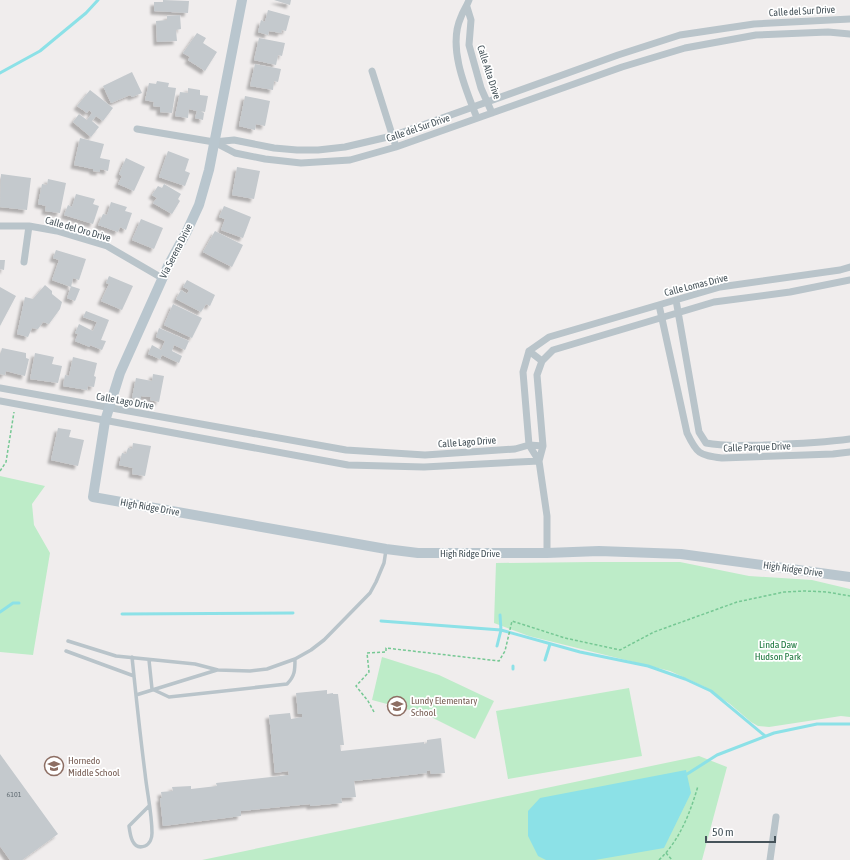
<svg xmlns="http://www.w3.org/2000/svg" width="850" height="860" font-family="'Asap Condensed',sans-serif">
  <defs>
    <filter id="shadow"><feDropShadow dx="-3.5" dy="3.5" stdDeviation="1" flood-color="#0004"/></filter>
  </defs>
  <rect width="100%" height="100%" fill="#f0eded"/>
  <!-- green -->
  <path fill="#bdecc8" d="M0,476L45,486L32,504L34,525L50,553L33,655L0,652Z
    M593,562H680L749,576L812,580L850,589V717L841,716L769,727L758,726L751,722L730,704L705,687L670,671L529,636L494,623L496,563Z
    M382,657L439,675L494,701L475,739L425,714L372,700Z
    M629,688L642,756L508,779L496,711Z
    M699,756L727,767L702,860H202Z"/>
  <!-- water -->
  <path fill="#8ce1e7" d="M686,770L691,793L664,848L595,860H546L538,856L528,836V811L540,798Z"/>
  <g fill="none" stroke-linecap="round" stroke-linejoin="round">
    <!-- stream -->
    <path stroke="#8ce1e7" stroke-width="3" d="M0,73L40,51L86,13L98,0
      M0,612L13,603H19
      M122,614L293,613
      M381,621L501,630L580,652L648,666L685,679L711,691L765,736
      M497,646L501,630L500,615
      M545,660L550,644
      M513,669V666
      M684,776L717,755L774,733L817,724H850"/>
  </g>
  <!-- building -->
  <path fill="#c4c9cd" filter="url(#shadow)" d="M163,0L189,1L188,13L154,11V2H163Z
    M274,0H291L290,5Z
    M268,10L290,16L286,31L282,30L281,33L269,31L268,35L258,32L261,20L265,22Z
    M180,15L181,29L176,30L177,41L157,42L156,21L167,20V16Z
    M197,33L206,38L203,43L217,52L205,71L188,60L190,57L183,53Z
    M259,38L285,43L282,56L278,55L276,65L254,60Z
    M255,64L281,69L278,82L274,81L273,90L250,86Z
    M132,72L142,93L132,97L130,95L111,103L103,86Z
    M157,81L169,83L168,87L176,88L172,113L160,112V107L153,106L154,102L145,100L149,83L156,84Z
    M188,88L200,90V95L208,96L205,112L200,111L204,113L203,120L195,118L197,111L189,109L188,118L175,116L180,92L188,93Z
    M90,90L113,108L103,121L96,116L92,121L99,127L91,137L73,122L79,114L87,120L92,113L89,110L87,113L77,106Z
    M245,96L270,101L265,126L256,124L255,130L239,126Z
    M80,138L104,144L100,158L110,160L108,171L100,169V172L93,171V169L74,165Z
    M168,151L189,159L185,171L190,173L185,186L159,177Z
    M126,158L145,167L134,191L118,184L122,176L119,174Z
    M237,167L260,171L254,199L232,195Z
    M1,174L31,178L27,210L0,207Z
    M48,179L66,183L60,213L45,211L46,206L38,204L42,184L47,185Z
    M164,184L181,194L178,199L180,201L172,214L153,203L157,198L152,195L158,186L162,188Z
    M76,194L95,199L93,204L99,206L93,224L64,215L68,205L72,207Z
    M111,202L127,207L125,211L132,213L126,230L120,227L118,232L98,225L103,214L107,215Z
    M224,206L251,217L243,238L221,230L225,219L219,217Z
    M141,219L163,228L154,249L132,240Z
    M215,231L243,245L232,267L203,252Z
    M56,250L86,259L79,280L73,278L71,287L52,280L59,260L53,258Z
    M0,260H5L4,270L0,269Z
    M109,276L133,286L122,310L101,301L109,284L106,283Z
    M187,280L215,295L210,306L206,304L201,312L176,299L181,290L187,294L189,290L183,287Z
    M45,285L52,291V294L62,302L60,309L49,324L43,322L38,329L32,328L28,337L17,334L25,297L33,299Z
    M71,286L80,289L75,301L67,298Z
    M0,287L16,296L0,326Z
    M173,304L202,318L192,338L164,325Z
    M86,311L109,320L101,340L106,341L102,350L90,345V347L75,341L78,334L75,333L79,324L93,331L97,322L83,317Z
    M159,328L189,341L185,350L174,345L172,351L182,356L179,363L162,355L160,359L148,354L152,345L161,350L165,341L156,337Z
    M2,348L26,353V358L29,359L25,376L6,371L5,375L0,374V355Z
    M35,353L54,357L52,364L62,366L58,383L30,379Z
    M73,357L97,363L94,376L96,377L94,387L88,386L87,390L63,386L65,375L69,376Z
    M153,374L164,376L159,402L150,400L151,397L141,396V400L132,398L136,378L152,381Z
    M58,428L71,430L69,437L84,440L78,466L51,460Z
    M133,443L151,446L145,476L132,474L133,468L119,465L122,453L126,454L128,448L132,449Z
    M327,690V694L333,693V694H338L344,745H340L341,751L424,742V744L427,743V740L441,738L445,773L431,774L430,770L427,771V773L354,781L356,797L341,798L342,803L310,806V804L241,811V816L163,826L160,798H162L161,792L173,791L172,787L191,786V789L217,786L216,783L289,775L288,771L275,773L269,715L290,713L291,719L302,717V714H298L296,693Z
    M0,754L58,834L22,860H10L0,846Z"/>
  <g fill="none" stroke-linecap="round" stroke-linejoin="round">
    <!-- path -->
    <path stroke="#76c894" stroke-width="1.5" stroke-dasharray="3 2" stroke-linecap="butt" d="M0,471L6,462L14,412
      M374,712L368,701L356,686L369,672L367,653L386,652V648L499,661L505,651L512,621L565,638L620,650L654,632L737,602L784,592L805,591L827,592L850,596
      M666,853L672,860
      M659,860C680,840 690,813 698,786"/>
    <!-- lane -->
    <path stroke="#b9c4ca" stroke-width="3.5" d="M68,641L116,656L195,664L218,670L250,671L267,669L295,659L311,650L324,640L370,593L376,582L384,563L386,550
      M66,651L134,676
      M132,657C136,696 140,734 145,773C147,793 152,813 152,833C152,838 150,844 145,846C132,851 130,834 129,826L149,806
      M149,660L152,689
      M152,689L169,697L287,684C295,676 295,670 295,659
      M136,695L217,670"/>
    <!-- street -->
    <path stroke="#b9c4ca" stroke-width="7" d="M469,0C467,6 463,11 461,17C447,47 466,90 477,118
      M467,7L471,20L469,45L481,88L492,113
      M372,71L396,147
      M137,129L214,142L234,140L274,148L297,150H318L345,147L392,136L618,55L680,35L754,24L850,19
      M214,142L235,153L265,159L301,163L350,160L396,147L622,67L685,48L756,35L828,32L850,34
      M0,226H29L57,231L107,246L162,278
      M24,262L29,226
      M676,300L699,432L706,443C726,447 744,445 764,445C793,444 822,443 850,439
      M659,305L687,433C697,454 699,455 722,458L833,454L850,452
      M529,351L542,361
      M0,388L346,450L425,455L515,449L529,445L543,446
      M0,401L348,465L424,467L539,461
      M539,461L529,445L523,372L529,351L549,337L720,287L840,270L850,267
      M547,553V516L539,461L543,446L537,375L542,361L553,350L714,302L790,292L850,280
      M770,860L776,817"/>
    <!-- secondary -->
    <path stroke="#b9c6ce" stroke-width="10" d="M242,0L209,170L199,205L187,231L168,266L120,373L105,421L93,497L386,549L418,553H547L599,551L681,554L850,577"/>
  </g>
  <!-- icons -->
  <defs>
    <symbol id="school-ring" viewBox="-11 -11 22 22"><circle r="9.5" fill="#fff" stroke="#8d6e63" stroke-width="1.5"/><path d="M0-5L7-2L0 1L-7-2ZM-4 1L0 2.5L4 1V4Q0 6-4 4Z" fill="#8d6e63"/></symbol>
  </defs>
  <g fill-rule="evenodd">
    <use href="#school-ring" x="386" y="695" width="22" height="22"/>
    <use href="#school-ring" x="43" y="755" width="22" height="22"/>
  </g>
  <g text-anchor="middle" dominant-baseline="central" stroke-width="3.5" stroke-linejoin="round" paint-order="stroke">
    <!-- number labels -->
    <g font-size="8" fill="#667077">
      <text x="14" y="794">6101</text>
    </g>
    <!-- street labels -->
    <g font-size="10" fill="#46535a" stroke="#fff">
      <text transform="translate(802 11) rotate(-3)">Calle del Sur Drive</text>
      <text transform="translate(489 72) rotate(72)">Calle Alta Drive</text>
      <text transform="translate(418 128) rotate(-19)">Calle del Sur Drive</text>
      <text transform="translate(78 229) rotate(16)">Calle del Oro Drive</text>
      <text transform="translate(176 251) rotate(-63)">Via Serena Drive</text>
      <text transform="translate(696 285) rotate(-14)">Calle Lomas Drive</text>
      <text transform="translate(125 401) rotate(10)">Calle Lago Drive</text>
      <text transform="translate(467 442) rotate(-4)">Calle Lago Drive</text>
      <text transform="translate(757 447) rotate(-2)">Calle Parque Drive</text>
      <text transform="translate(150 507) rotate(10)">High Ridge Drive</text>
      <text x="470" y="553">High Ridge Drive</text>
      <text transform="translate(793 569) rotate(8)">High Ridge Drive</text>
    </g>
    <!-- park labels -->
    <g font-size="10" fill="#1b773c" stroke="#fff">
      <text x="778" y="644">Linda Daw<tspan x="778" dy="12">Hudson Park</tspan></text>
    </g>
    <!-- education labels -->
    <g font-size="10" fill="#785e54" stroke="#fff" text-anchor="start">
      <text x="411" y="700">Lundy Elementary<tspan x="411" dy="12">School</tspan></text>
      <text x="68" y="760">Hornedo<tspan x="68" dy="12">Middle School</tspan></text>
    </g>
  </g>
  <!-- scale -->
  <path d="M706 836v6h69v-6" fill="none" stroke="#46535a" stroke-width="2"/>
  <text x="712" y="836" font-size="12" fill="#46535a" stroke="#ffffff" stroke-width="3" paint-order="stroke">50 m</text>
</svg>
